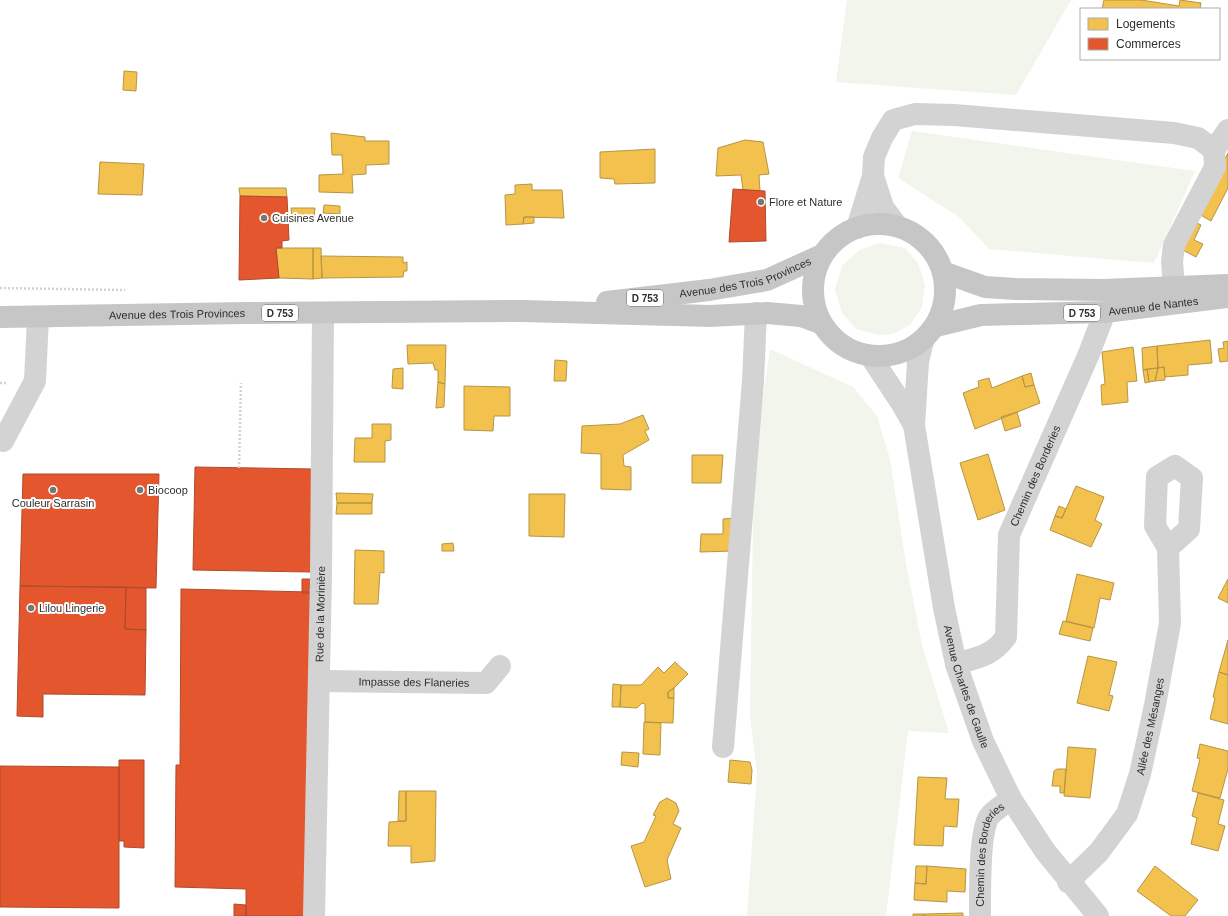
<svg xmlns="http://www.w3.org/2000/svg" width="1228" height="916" font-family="Helvetica,sans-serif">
  <rect width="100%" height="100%" fill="#fff"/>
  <!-- green -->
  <path fill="#f1f5eb" d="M847,0H1071L1016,95L836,82Z
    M912,131L1195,171L1154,263L989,249L959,217L898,178Z
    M880,243L905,248L918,263L925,285L922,307L910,325L893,334L878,335L856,329L842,313L835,290L842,266L859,250Z
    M770,349L853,387L877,416L890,459L905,558L922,645L949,733L908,731L886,916H747L757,773L750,717L754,459Z"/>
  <!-- homes -->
  <path fill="#f2c14e" stroke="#b79544" d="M1104,0H1141L1179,6L1180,0L1201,3L1200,9H1102Z
    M124,71L137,72L136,91L123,90Z
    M331,133L365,137V141H389V164L366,165V174L352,175L353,193L319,192V175L343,174L342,155H332Z
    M745,140L763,142L769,174L759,175L760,191L743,190L741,175L716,176L718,148Z
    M655,149V183L615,184L614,179L600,178V152Z
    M1228,153V188L1211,221L1197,213Z
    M100,162L144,164L142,195L98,194Z
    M532,184V190H562L564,218L524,217L523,224L506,225L505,195L515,194V185Z
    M239,188H286L287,197L240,196Z
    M324,205L340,206V214L323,213Z
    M291,208H315L314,218H292Z
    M524,217H534V223L523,224Z
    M1193,221L1201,225L1194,240L1203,244L1196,257L1179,248Z
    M276,248H313V279L279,278Z
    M313,248H321L322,278L313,279Z
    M321,256L403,257V263L407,262V271H404L403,277L322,278Z
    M1210,340L1212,363L1188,365V375L1165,377L1164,367L1158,368L1157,346Z
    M1228,341V361L1220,362L1218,349L1224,348L1223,342Z
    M407,345H446L445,384L438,382V370H435L433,363L408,364Z
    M1157,346L1158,368L1143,370L1142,348Z
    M1133,347L1137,381L1127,382L1128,402L1102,405L1101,385L1105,384L1102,352Z
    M555,360L567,361L566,381H554Z
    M1164,367L1165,380L1155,381L1158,368Z
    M403,368V389L392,388L393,369Z
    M1158,368L1155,381L1149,382L1147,369Z
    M1147,369L1149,382L1145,383L1143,370Z
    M1031,373L1034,385L1025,387L1022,376Z
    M1022,376L1025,387L1034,385L1040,403L975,429L963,393L979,387L978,381L989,378L992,388Z
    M438,382L445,384L444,407L436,408Z
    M464,386L510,387V416H494L493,431L464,430Z
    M1017,412L1021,426L1005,431L1001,417Z
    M643,415L649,429L645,431L649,440L623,455L624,466L631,467V490L601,489V454L581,453L582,426L620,424Z
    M372,424H391V440L385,441V462H354L355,438H372Z
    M988,454L1005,510L978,520L960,463Z
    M692,455H723L721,483H692Z
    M1076,486L1104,497L1095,520L1102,524L1091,547L1050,530L1055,516L1062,518Z
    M336,493L373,494L372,503H337Z
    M529,494H565L564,537L529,536Z
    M337,503H372V514H336Z
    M1059,506L1066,509L1062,518L1055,516Z
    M735,518L734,551L700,552L701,534H723V519Z
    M453,543L454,551H442V544Z
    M355,550L384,551V573L380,572L378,604H354Z
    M1077,574L1114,583L1110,600L1100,598L1094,628L1066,621Z
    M1228,579V603L1218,598Z
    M1063,621L1093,628L1090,641L1059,634Z
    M1228,640V675L1219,672Z
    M1088,656L1117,662L1109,695L1113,696L1109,711L1077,703Z
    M675,662L688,674L674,688L668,692V698H674L673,723L645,722V704L642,703L637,708L620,707L621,685H641L658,667L664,673Z
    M1219,672L1228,675V724L1210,719L1215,698L1213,697Z
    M613,684L621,685L620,707H612Z
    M674,688V698H668V692Z
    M644,722L661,723L660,755L643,754Z
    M1200,744L1228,751V769L1220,798L1192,791L1200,759L1197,758Z
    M1068,747L1096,749L1090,798L1064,796Z
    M622,752L639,753L638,767L621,765Z
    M730,760L750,762L752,770L751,784L728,782Z
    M1057,769H1066L1064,793H1060V786H1052L1054,771Z
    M918,777L947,778L945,799H959L957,827L944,826L943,846L914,845Z
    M399,791H406V821H398Z
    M406,791H436L435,861L411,863V846H388L389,822L406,821Z
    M1198,793L1224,800L1218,824L1225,826L1218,851L1191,844L1197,818L1192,816Z
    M667,798L676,803L679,811L673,824L681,828L667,860L671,879L645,887L631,846L644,842L656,816L653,815L660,802Z
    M916,866H927L926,884L915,883Z
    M927,866L966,869L965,892L947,891V902L914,900L915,883L926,884Z
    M1155,866L1198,900L1185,916H1171L1137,891Z
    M963,913V916H924V914Z
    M913,914H924V916H913Z"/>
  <!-- shops -->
  <path fill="#e4572e" stroke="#ad4b2e" d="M733,189L765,191L766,241L729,242Z
    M240,196L287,197L289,240L282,241V248H276L279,278L239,280Z
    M195,467L313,469L311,572L193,570Z
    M23,474H159L156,588L20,586Z
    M302,579H310L309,593H302Z
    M20,586L126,587L125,629L146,630L145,695L43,694V717L17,716Z
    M126,587L146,588V630L125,629Z
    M181,589L310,592L306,916H246V889L175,887L176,765H180Z
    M119,760H144V848L124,847V841H119Z
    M0,766L119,767V908L0,907Z
    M234,904L246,905V916H234Z"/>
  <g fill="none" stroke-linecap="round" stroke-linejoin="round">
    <!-- path -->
    <path stroke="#d3d3d3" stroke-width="2.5" stroke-dasharray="2 2" stroke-linecap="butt" d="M0,288L125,290
      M0,383H7
      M239,468L241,383"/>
    <!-- minor -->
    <g stroke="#d3d3d3" stroke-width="22">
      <path d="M873,176L883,207L897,226"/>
      <path d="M857,228L873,176L874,157L882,138L893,120L915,114L954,115L1174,133L1198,138L1214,150"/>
      <path d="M1174,286L1172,262L1174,245L1215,167L1214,150L1228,130"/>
      <path id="s1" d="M923,341L918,362L914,425L944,608L956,664L983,741L1011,799L1045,851L1098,916"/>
      <path d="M871,357L902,404L914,425"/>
      <path d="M3,441L35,381L38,317"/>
      <path id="s2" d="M956,664C978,657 991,657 1006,637L1009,535L1088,356L1105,312"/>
      <path id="s3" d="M319,681L486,683L500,666"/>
      <path d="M723,747L753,381L756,313"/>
      <path id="s4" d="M1068,882L1099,852L1127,814L1140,774L1155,705L1170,623L1168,548L1155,526L1157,477L1175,466L1192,478L1189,529L1168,548"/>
      <path id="s5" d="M314,916L321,575L323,313"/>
      <path id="s6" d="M980,916C980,895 979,832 989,817C995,809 1004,805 1011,799"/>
    </g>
    <!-- major -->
    <g stroke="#c6c6c6" stroke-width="22">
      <circle cx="879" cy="290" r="66"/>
      <path d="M943,272L985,287L1016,289L1104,290L1227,285"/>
      <path id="s7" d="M607,302L709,290L767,280L822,255"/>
      <path id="s8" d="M0,317L245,313L522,311L710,316L767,313L801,316L820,323"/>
      <path id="s9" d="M936,326L981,315L1105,312L1228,297"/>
    </g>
  </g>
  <!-- markers -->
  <g fill="#777" stroke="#fff" stroke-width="1.5">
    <circle cx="761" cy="202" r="4"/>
    <circle cx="264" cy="218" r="4"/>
    <circle cx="53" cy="490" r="4"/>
    <circle cx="140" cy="490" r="4"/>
    <circle cx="31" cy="608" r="4"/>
  </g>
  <g text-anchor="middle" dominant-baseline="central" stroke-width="4" stroke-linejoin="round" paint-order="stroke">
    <!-- shield labels -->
    <g fill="#fff" stroke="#6d6d6d" stroke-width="1">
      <rect x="627" y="290" width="36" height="16" rx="3"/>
      <rect x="262" y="305" width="36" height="16" rx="3"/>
      <rect x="1064" y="305" width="36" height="16" rx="3"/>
    </g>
    <g font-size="10" font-weight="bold" fill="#2e2e2e">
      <text x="645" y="298">D 753</text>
      <text x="280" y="313">D 753</text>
      <text x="1082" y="313">D 753</text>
    </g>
    <!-- poi labels -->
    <g font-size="11" fill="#2e2e2e" stroke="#fff" text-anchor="start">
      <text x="769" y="202">Flore et Nature</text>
      <text x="272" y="218">Cuisines Avenue</text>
      <text x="148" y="490">Biocoop</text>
      <text x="53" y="503" text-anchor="middle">Couleur Sarrasin</text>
      <text x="39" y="608">Lilou Lingerie</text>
    </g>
    <!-- street labels -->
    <g font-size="11" fill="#2e2e2e" stroke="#fff">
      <text stroke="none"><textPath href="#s7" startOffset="141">Avenue des Trois Provinces</textPath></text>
      <text stroke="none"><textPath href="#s9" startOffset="219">Avenue de Nantes</textPath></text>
      <text stroke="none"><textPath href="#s8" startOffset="177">Avenue des Trois Provinces</textPath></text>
      <text stroke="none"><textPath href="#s2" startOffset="225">Chemin des Borderies</textPath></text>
      <text stroke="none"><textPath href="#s5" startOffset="302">Rue de la Morinière</textPath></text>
      <text stroke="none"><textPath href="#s3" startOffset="95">Impasse des Flaneries</textPath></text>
      <text stroke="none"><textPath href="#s1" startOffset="352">Avenue Charles de Gaulle</textPath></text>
      <text stroke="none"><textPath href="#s4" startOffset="181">Allée des Mésanges</textPath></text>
      <text stroke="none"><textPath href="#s6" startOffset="64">Chemin des Borderies</textPath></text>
    </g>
  </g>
  <!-- legend -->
  <rect x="1080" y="8" width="140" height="52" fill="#ffffff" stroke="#ababab"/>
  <rect x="1088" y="18" width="20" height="12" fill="#f2c14e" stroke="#ababab"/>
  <text x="1116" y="28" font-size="12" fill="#2e2e2e">Logements</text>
  <rect x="1088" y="38" width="20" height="12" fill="#e4572e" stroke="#ababab"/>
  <text x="1116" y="48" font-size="12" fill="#2e2e2e">Commerces</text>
</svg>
